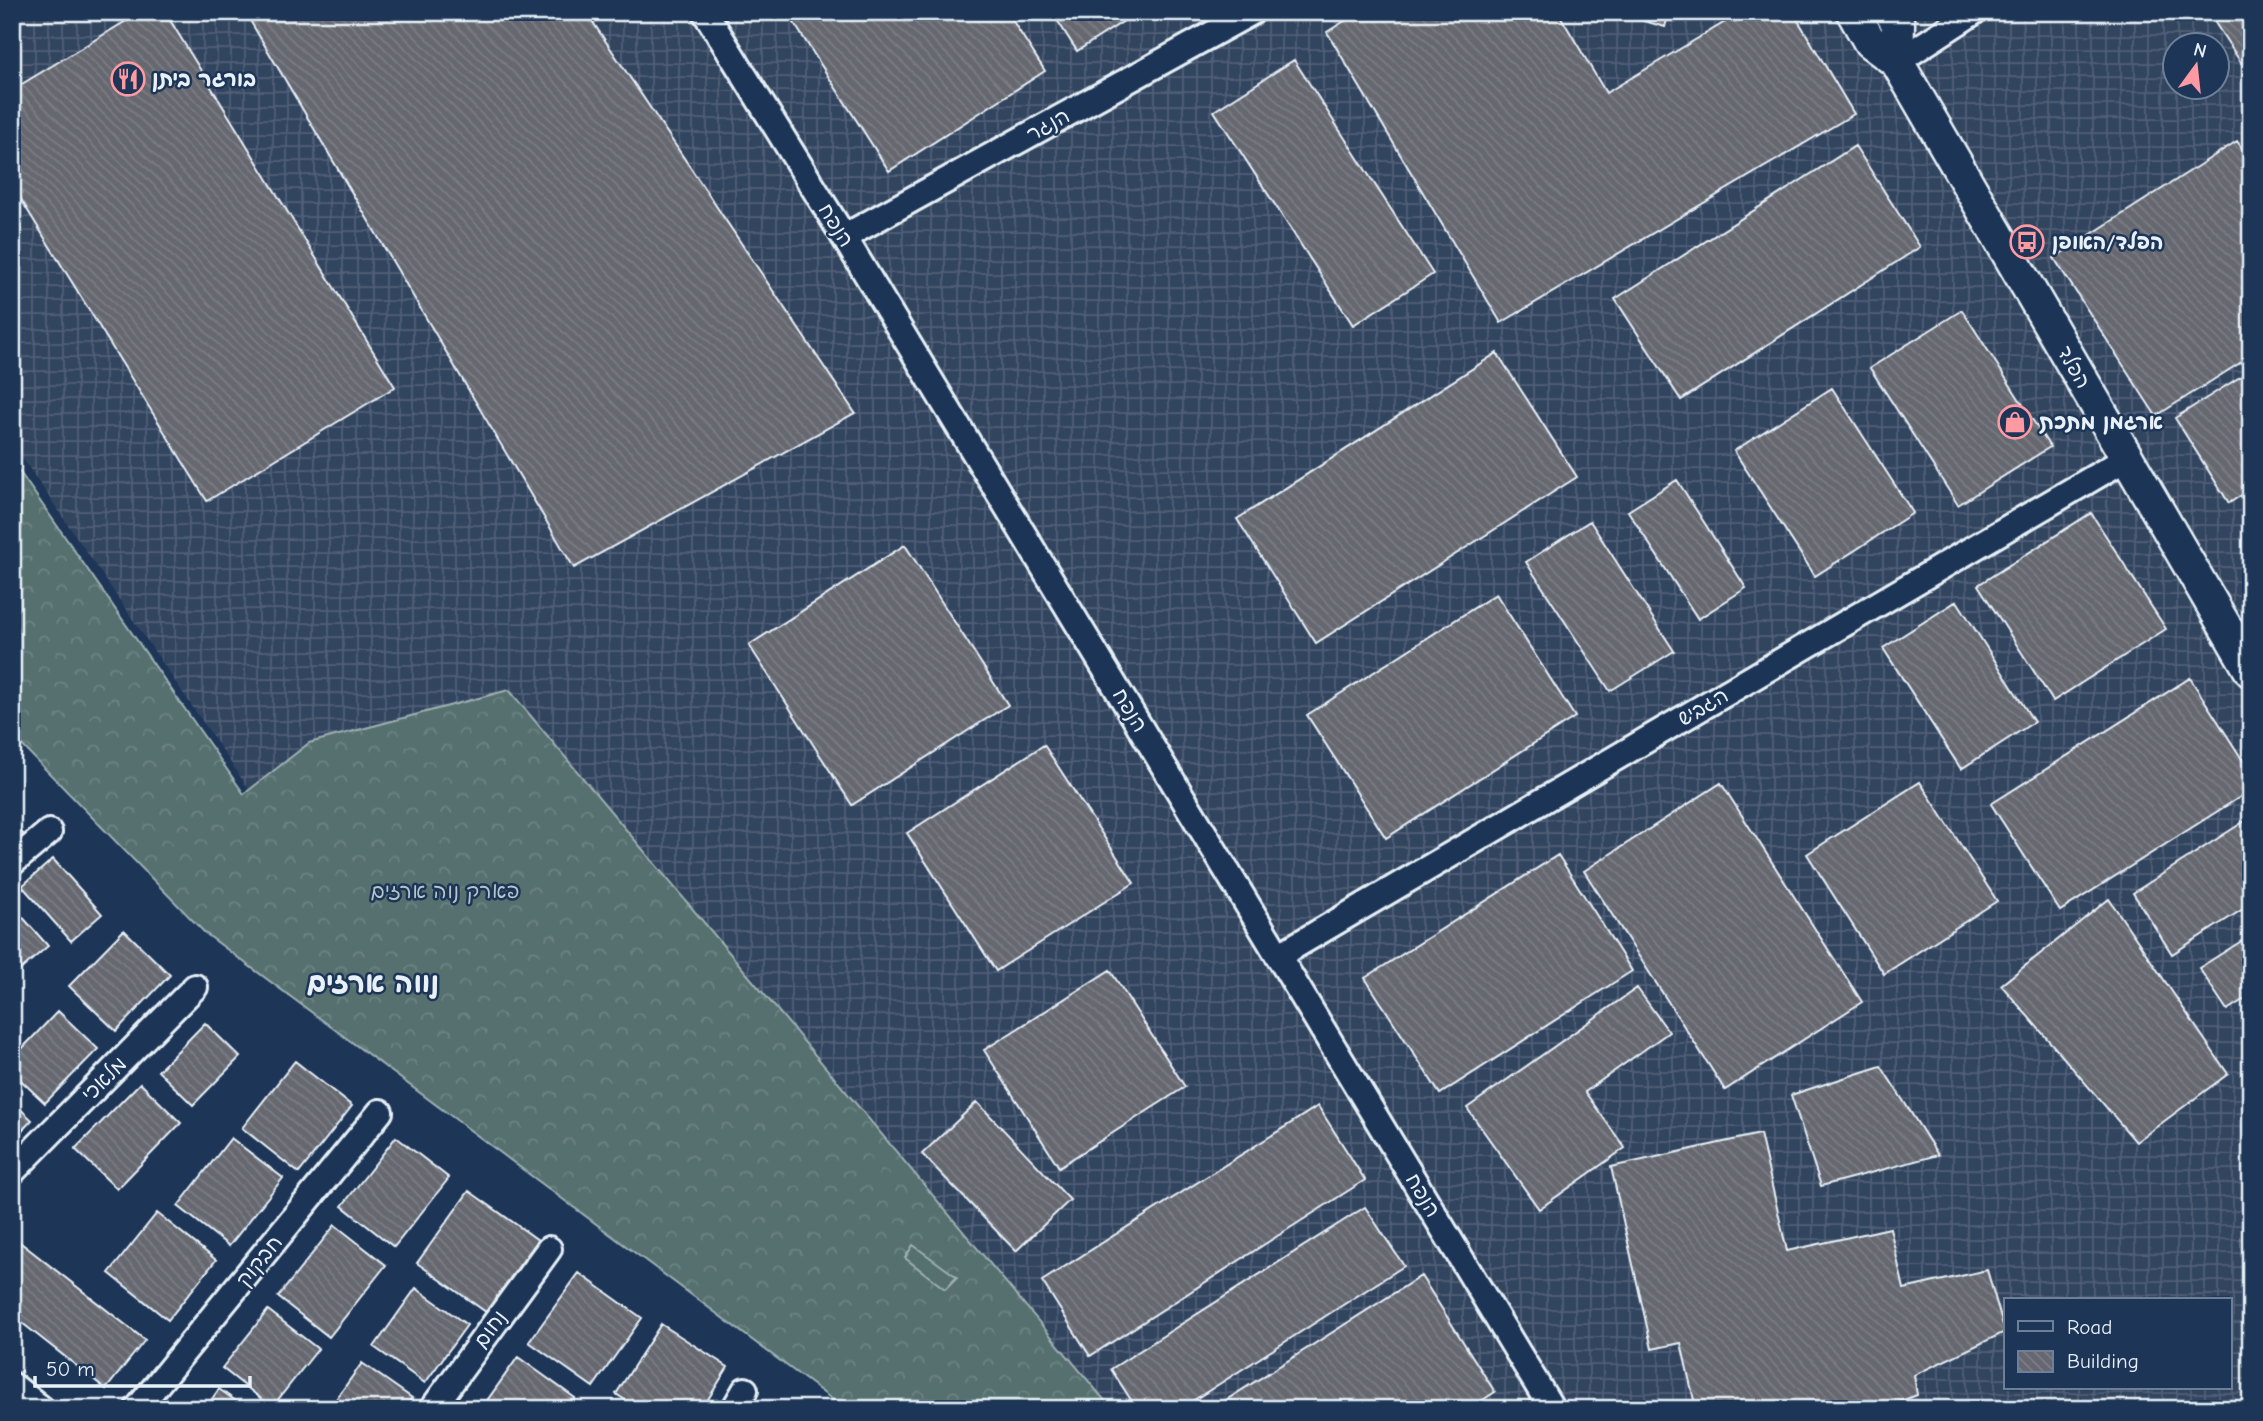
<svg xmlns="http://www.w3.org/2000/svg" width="2263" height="1421" font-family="'Comic Neue','Playpen Sans Hebrew',sans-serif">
  <defs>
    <pattern id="industrial-grid" width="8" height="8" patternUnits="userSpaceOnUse" patternTransform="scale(1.75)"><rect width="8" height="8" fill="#33445e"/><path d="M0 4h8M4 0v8" fill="none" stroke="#515f76"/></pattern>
    <pattern id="forest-crowns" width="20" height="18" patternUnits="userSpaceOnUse" patternTransform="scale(1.75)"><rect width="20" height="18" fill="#55706e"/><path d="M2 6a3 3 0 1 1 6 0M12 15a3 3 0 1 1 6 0" fill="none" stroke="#6d8583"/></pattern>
    <pattern id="building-back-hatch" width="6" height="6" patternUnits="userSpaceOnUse" patternTransform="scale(1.75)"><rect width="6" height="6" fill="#666770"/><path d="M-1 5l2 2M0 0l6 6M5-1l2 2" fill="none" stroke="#7c7d85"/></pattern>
  </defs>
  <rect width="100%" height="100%" fill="#1d3557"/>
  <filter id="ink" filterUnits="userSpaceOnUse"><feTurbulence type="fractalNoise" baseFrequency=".0143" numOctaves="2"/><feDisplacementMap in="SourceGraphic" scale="14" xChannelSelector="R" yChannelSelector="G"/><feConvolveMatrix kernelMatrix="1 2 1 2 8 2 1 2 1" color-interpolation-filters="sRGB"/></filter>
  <g filter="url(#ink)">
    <!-- industrial -->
    <path fill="url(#industrial-grid)" fill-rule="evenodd" d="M12,12H2251V1409H1039L287,845L12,443ZM2176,46H2218V88H2176ZM2006,1300H2230V1388H2006Z"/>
    <!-- forest -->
    <path fill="url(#forest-crowns)" stroke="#9eb0b3" stroke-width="2" d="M12,461L244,794L309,743L509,690L1112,1409H845L205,933L12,735Z"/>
    <!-- pitch -->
    <path fill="#55706e" stroke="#9eb0b3" stroke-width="2" d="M913,1245L957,1277L945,1289L905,1258Z"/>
    <!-- building -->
    <path fill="url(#building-back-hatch)" stroke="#e8f1f8" stroke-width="2" d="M141,12H165L395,387L207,501L12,185V90Z
      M245,12H586L855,413L574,568Z
      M787,12H1007L1045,71L889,171Z
      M1052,12H1138L1077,51Z
      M1359,12H1558L1606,93L1742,12H1793L1854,114L1501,323L1327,32Z
      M1613,12H1669L1665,27Z
      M2208,12H2251V78Z
      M1294,60L1433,274L1353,325L1214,111Z
      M2237,141L2251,161V356L2156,416L2054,258Z
      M1855,146L1920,247L1681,400L1615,299Z
      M1962,310L2050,447L1958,505L1870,368Z
      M1497,353L1577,477L1316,643L1237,519Z
      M2251,370V489L2229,503L2175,418Z
      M1832,388L1913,513L1815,576L1734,451Z
      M1677,480L1746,588L1698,619L1628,511Z
      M2091,513L2166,629L2053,701L1978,585Z
      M1590,521L1674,651L1610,691L1526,562Z
      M905,545L1008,705L852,805L749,645Z
      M1496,594L1575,717L1386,838L1307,715Z
      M1957,601L2034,722L1961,769L1883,648Z
      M2190,678L2251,773V790L2060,911L1991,804Z
      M1044,745L1134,883L996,971L907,833Z
      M1920,782L1997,901L1884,974L1807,854Z
      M1721,783L1862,1002L1725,1090L1584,871Z
      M2251,817V904L2172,954L2133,893Z
      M12,822L24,835L12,845Z
      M1558,855L1632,971L1440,1094L1365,978Z
      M53,859L102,914L71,941L22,886Z
      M2109,899L2228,1074L2136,1142L2001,985Z
      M12,905L48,946L12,977Z
      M124,930L170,975L116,1031L69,986Z
      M2251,935V995L2227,1010L2199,968Z
      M1110,970L1185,1087L1059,1167L984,1050Z
      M1637,988L1669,1032L1585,1092L1625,1148L1539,1209L1467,1108Z
      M58,1011L98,1049L45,1103L12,1072V1059Z
      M205,1023L240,1057L193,1105L158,1071Z
      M295,1061L352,1106L299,1173L242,1128Z
      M1881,1066L1938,1155L1821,1186L1791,1095Z
      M140,1083L181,1123L117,1189L75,1149Z
      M12,1101L32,1120L12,1141Z
      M977,1102L1070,1200L1016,1251L922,1154Z
      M1318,1106L1365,1180L1090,1356L1042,1281Z
      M1760,1134L1787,1251L1890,1228L1904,1289L1987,1270L2005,1332L1914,1375L1917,1395L1880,1409H1696L1681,1343L1652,1349L1611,1167Z
      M396,1137L449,1178L394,1247L342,1206Z
      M231,1138L283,1178L229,1246L178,1206Z
      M469,1191L538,1240L486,1312L417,1263Z
      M1365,1207L1404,1266L1180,1409H1137L1111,1369Z
      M157,1213L216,1260L168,1320L109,1273Z
      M335,1225L386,1265L329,1337L278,1297Z
      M12,1236L145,1340L106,1389L12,1315Z
      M579,1273L642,1318L593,1387L529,1342Z
      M1421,1276L1495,1392L1469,1409H1212Z
      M416,1288L467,1325L425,1383L374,1347Z
      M268,1310L318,1349L272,1407L222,1368Z
      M661,1324L728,1367L702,1409H639L616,1394Z
      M518,1357L575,1398L567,1409H481Z
      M362,1363L412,1398L404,1409H329Z
      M219,1389L247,1409H205Z"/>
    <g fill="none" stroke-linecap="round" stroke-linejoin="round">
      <defs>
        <path id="minor" d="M705,12L844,237L1552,1409
          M1897,62L1974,12
          M844,237L1252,12
          M12,863L49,832
          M1278,956L2127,458
          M12,1172L195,987
          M12,1385L42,1409
          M137,1409L380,1112
          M432,1409L549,1249
          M734,1409L745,1390"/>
        <path id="tertiary" d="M1853,12L1870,42L1897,62L2251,671
          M1891,12L1898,24L1897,62"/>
      </defs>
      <!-- minor casing -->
      <use href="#minor" stroke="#e8f1f8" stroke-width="30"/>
      <!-- tertiary casing -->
      <use href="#tertiary" stroke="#e8f1f8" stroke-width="37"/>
      <!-- minor -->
      <use href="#minor" stroke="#1d3557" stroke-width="24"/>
      <!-- tertiary -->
      <use href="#tertiary" stroke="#1d3557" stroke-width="32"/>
    </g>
  </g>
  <!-- icons -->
  <defs>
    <symbol id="restaurant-ring" viewBox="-11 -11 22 22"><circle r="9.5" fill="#1d3557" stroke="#ff9aa2" stroke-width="1.5"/><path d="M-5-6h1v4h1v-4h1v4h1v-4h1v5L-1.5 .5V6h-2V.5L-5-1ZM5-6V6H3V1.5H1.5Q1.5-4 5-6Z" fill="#ff9aa2"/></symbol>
    <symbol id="bus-ring" viewBox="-11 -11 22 22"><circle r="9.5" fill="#1d3557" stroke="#ff9aa2" stroke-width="1.5"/><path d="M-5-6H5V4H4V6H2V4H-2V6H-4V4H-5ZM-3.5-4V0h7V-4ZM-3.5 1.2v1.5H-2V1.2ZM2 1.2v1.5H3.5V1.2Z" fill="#ff9aa2"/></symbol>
    <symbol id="shop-ring" viewBox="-11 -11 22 22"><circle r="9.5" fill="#1d3557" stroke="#ff9aa2" stroke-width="1.5"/><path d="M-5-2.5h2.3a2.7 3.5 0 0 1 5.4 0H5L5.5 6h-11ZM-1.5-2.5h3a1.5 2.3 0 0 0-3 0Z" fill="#ff9aa2"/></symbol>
  </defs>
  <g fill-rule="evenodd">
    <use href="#restaurant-ring" x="109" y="60" width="38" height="38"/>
    <use href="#bus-ring" x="2008" y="223" width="38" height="38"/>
    <use href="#shop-ring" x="1996" y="403" width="38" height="38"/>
  </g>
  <g text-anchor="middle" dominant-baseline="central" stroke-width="5" stroke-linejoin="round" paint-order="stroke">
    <!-- poi labels -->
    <g font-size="21" font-weight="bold" fill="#e8f1f8" stroke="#1d3557" text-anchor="start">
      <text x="152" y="79">בורגר ביתן</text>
      <text x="2052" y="242">הפלד/האופן</text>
      <text x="2039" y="422">ארגמן מתכת</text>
    </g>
    <!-- street labels -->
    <g font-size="21" fill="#e8f1f8" stroke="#1d3557">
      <text transform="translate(1048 125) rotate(-29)">הנגר</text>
      <text transform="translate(836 225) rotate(58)">הנפח</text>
      <text transform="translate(2074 367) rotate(60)">הפלד</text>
      <text transform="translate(1703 707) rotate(-30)">הגביש</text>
      <text transform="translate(1130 710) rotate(59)">הנפח</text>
      <text transform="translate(104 1079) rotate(-45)">מלאכי</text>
      <text transform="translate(1423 1195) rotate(59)">הנפח</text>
      <text transform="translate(259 1261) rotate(-51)">חבקוק</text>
      <text transform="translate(490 1329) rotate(-54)">נחום</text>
    </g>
    <!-- park labels -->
    <g font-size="21" fill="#b5c4c8" stroke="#1d3557">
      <text x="445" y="891">פארק נוה ארזים</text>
    </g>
    <!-- district labels -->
    <g font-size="28" font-weight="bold" fill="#e8f1f8" stroke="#1d3557">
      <text x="373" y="983">נווה ארזים</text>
    </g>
  </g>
  <!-- margin -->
  <rect width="2263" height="1421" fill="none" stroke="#1d3557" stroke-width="42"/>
  <rect x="21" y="21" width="2221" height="1379" fill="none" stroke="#e8f1f8" stroke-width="2.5" filter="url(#ink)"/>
  <!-- legend -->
  <rect x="2004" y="1298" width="228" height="91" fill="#1d3557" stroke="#6e8097" stroke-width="2"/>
  <rect x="2018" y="1321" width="35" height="10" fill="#1d3557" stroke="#6e8097" stroke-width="2"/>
  <text x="2067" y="1334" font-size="21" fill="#e8f1f8">Road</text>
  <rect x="2018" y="1351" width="35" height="21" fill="url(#building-back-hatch)" stroke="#6e8097" stroke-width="2"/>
  <text x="2067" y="1368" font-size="21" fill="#e8f1f8">Building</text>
  <!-- north arrow -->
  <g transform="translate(2196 66) rotate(15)"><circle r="33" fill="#1d3557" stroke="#6e8097" stroke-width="2"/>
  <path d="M0-5L12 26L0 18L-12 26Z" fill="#ff9aa2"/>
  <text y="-10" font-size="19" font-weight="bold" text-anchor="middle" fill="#e8f1f8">N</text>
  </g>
  <!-- scale -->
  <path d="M35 1376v10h215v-10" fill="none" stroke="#e8f1f8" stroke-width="3.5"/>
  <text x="46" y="1376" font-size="21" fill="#e8f1f8" stroke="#1d3557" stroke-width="5" paint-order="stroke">50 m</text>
</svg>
